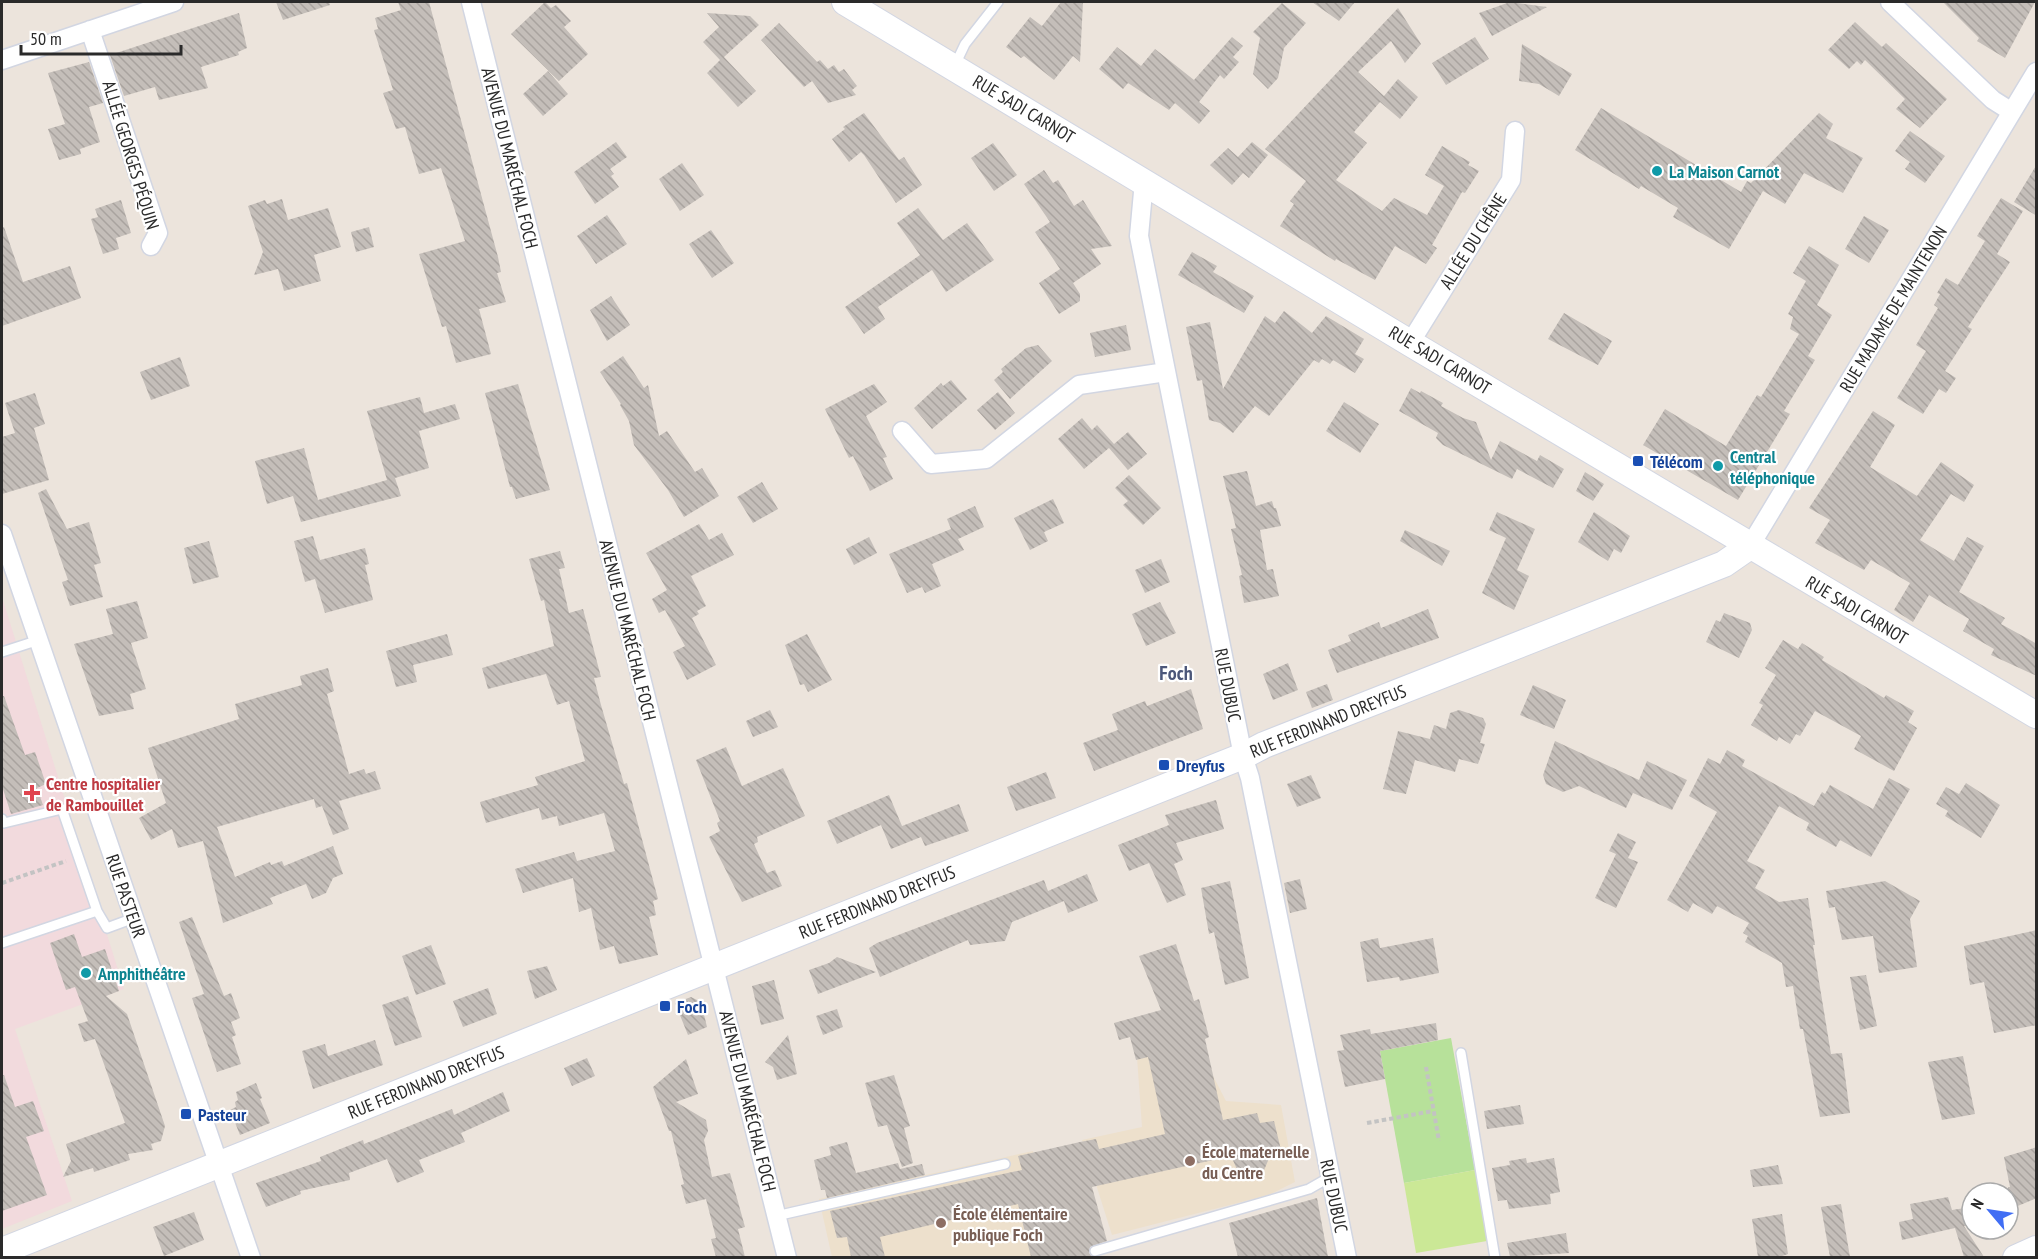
<svg xmlns="http://www.w3.org/2000/svg" width="2038" height="1259" font-family="'PT Sans Narrow',sans-serif">
  <defs>
    <pattern id="building-back-hatch" width="6" height="6" patternUnits="userSpaceOnUse" patternTransform="scale(1.5)"><rect width="6" height="6" fill="#c4beb9"/><path d="M-1 5l2 2M0 0l6 6M5-1l2 2" fill="none" stroke="#a9a39f"/></pattern>
  </defs>
  <rect width="100%" height="100%" fill="#ece4dc"/>
  <!-- education -->
  <path fill="#ede0cc" d="M1198,1047L1226,1101L1281,1105L1295,1182L1269,1195L1112,1235L1082,1140L1142,1127L1137,1057Z
    M1033,1151L1068,1257H832L819,1199Z"/>
  <!-- medical -->
  <path fill="#f2dadd" d="M2,597L124,989L15,1029L72,1201L2,1229Z"/>
  <!-- grass -->
  <path fill="#b7e19a" d="M1451,1038L1475,1170L1404,1183L1380,1051Z"/>
  <!-- pitch -->
  <path fill="#cbe896" d="M1475,1170L1487,1241L1416,1253L1404,1183Z"/>
  <!-- building -->
  <path fill="url(#building-back-hatch)" d="M276,2H329L330,5L283,20Z
    M398,2H429L498,257L501,272L497,273L506,302L479,309L491,354L456,363L446,326L442,327L419,254L465,241L441,168L419,174L405,127L396,129L383,93L393,90L374,30L378,29L375,18L401,10Z
    M545,2L551,8L556,5L571,21L564,27L588,54L559,81L511,34Z
    M1061,2H1083L1080,62L1073,56L1054,80L1024,56L1021,58L1006,47L1030,17L1042,26Z
    M1312,2H1355L1339,21Z
    M1510,2L1547,7L1492,36L1479,13Z
    M1943,2H2035L2005,58L1977,41L1979,38Z
    M1282,3L1306,23L1284,48L1278,78L1268,89L1253,74L1260,38L1253,32Z
    M1398,8L1421,44L1405,63L1391,41L1358,72L1384,96L1398,79L1418,97L1400,119L1380,102L1354,132L1367,143L1336,180L1382,211L1394,198L1427,215L1444,186L1425,175L1442,146L1470,162L1468,165L1479,171L1465,193L1462,192L1432,245L1437,248L1426,264L1395,246L1375,280L1336,259L1335,261L1280,226L1294,204L1290,201L1306,181L1265,149Z
    M239,13L247,48L238,52L239,55L201,67L208,88L159,100L155,87L124,96L110,55Z
    M707,13L750,16L759,25L724,57L756,91L738,107L707,73L720,60L703,42L719,27Z
    M1855,22L1882,47L1886,43L1947,99L1920,128L1896,109L1905,99L1865,60L1861,65L1857,61L1849,69L1828,50Z
    M779,23L817,62L820,60L828,69L834,65L839,72L844,69L857,86L852,90L856,95L828,103L812,81L804,87L761,40Z
    M1232,37L1243,46L1233,57L1239,62L1224,79L1220,75L1199,102L1210,111L1199,124L1175,103L1169,110L1128,83L1123,89L1099,69L1117,47L1141,66L1155,49L1194,80Z
    M1475,37L1489,59L1446,85L1432,63Z
    M1522,44L1572,74L1559,96L1539,84L1519,81Z
    M89,62L103,103L89,107L100,142L80,149L81,154L59,160L48,129L65,124L48,73Z
    M548,71L568,94L543,116L523,94Z
    M1601,108L1741,192L1747,181L1751,183L1819,113L1833,124L1826,138L1863,158L1843,193L1804,173L1785,204L1763,191L1729,249L1673,217L1678,208L1641,186L1639,189L1575,150Z
    M864,113L899,160L904,157L922,185L896,203L864,155L861,152L849,162L832,139L845,129L843,127Z
    M1910,131L1945,156L1925,183L1905,169L1910,162L1895,151Z
    M616,142L627,157L610,169L614,174L611,176L619,187L595,204L574,172Z
    M1252,142L1268,155L1249,178L1243,173L1232,185L1210,165L1228,148L1238,157Z
    M993,143L1017,175L994,191L971,158Z
    M682,163L704,195L680,211L659,179Z
    M2037,164V216L2014,202Z
    M1044,170L1053,183L1058,180L1074,206L1083,200L1112,246L1091,249L1101,264L1073,283L1080,294V301L1059,314L1039,283L1060,269L1035,232L1050,222L1024,184Z
    M2001,198L2023,211L1997,254L2010,262L1968,327L1972,329L1945,371L1956,378L1946,393L1939,389L1923,414L1897,398L1926,351L1916,345L1938,308L1934,305L1940,294L1937,293L1946,278L1958,285L1985,241L1977,236Z
    M282,199L288,220L328,208L341,247L314,255L321,281L284,291L278,269L254,275L263,252L248,206L265,200L267,204Z
    M121,200L131,233L116,238L119,249L103,254L91,219L98,217L95,209Z
    M918,208L943,240L967,223L994,260L946,292L932,270L878,307L885,319L864,334L845,307L920,255L897,223Z
    M607,215L627,244L596,264L577,236Z
    M1864,216L1889,230L1869,263L1845,249Z
    M4,227L23,282L70,266L81,298L2,326V228Z
    M369,227L374,247L356,252L351,232Z
    M711,230L734,263L712,278L689,244Z
    M1809,246L1839,265L1817,305L1832,315L1808,356L1815,360L1784,411L1790,414L1738,500L1643,445L1665,409L1726,446L1757,395L1761,397L1799,334L1790,329L1793,317L1788,314L1806,281L1793,273Z
    M1192,252L1217,266L1213,272L1254,296L1244,313L1178,275Z
    M611,296L630,325L607,341L590,310Z
    M1284,311L1312,333L1326,316L1364,339L1355,354L1364,359L1355,373L1333,360L1330,364L1322,359L1319,363L1314,360L1269,416L1255,406L1233,433L1220,423L1209,420L1202,380L1197,381L1186,327L1210,322L1223,389L1265,316L1275,323Z
    M1564,313L1612,341L1598,365L1548,339Z
    M1126,325L1131,350L1095,357L1090,333Z
    M1038,345L1052,361L1010,399L994,380L1003,372L1001,369L1026,348Z
    M623,356L644,388L648,385L659,436L667,431L695,472L702,468L719,496L684,517L668,490L634,445L629,421L620,405L621,404L600,372Z
    M180,357L190,386L151,400L140,372Z
    M951,380L967,399L932,429L914,408L941,383L943,386Z
    M518,384L550,490L516,499L512,487H510L485,393Z
    M874,384L887,402L866,416L887,457L883,458L893,479L870,491L853,456L849,458L825,409Z
    M1411,388L1420,393L1421,391L1443,403L1441,406L1463,418L1476,422L1491,460L1500,441L1537,461L1540,455L1564,469L1553,488L1517,469L1512,479L1443,445L1436,438L1438,433L1399,411Z
    M998,392L1015,413L995,430L977,410Z
    M35,393L45,424L34,428L49,480L2,494V437L15,433L5,403Z
    M420,397L424,413L455,404L460,419L419,431L429,468L395,478L401,496L301,522L293,496L267,504L255,461L304,448L318,500L387,480L367,411Z
    M1344,402L1379,424L1360,453L1326,431Z
    M1873,411L1895,425L1870,467L1917,496L1941,462L1974,485L1964,502L1951,494L1920,540L1954,561L1967,537L1984,546L1959,592L2005,618L2001,624L2037,644V676L1991,655L1994,649L1963,631L1969,619L1929,595L1913,622L1894,610L1910,583L1871,560L1864,570L1815,543L1830,520L1809,508Z
    M1082,418L1092,430L1097,425L1114,444L1128,432L1147,454L1128,470L1109,448L1084,469L1058,439Z
    M1247,471L1256,506L1272,501L1274,508H1276L1281,526L1260,530L1267,570L1273,569L1279,596L1244,603L1239,576L1242,575L1231,529L1236,528L1223,476Z
    M1585,472L1604,484L1593,501L1576,491Z
    M1129,475L1161,508L1143,525L1123,505L1128,501L1115,488Z
    M762,482L778,509L753,523L737,497Z
    M46,489L67,529L89,522L101,563L94,565L103,597L70,606L62,582L68,580L38,493Z
    M1053,499L1064,523L1044,532L1048,541L1030,550L1014,518Z
    M975,506L984,527L958,539L964,550L932,564L941,586L925,593L922,587L907,593L889,554L951,529L947,519Z
    M1497,512L1535,529L1517,570L1529,576L1514,610L1482,593L1506,538L1489,530Z
    M1594,512L1630,536L1621,553L1614,549L1608,561L1578,542Z
    M699,524L709,540L722,533L734,555L691,576L706,606L697,611L699,614L692,618L716,665L687,680L673,652L685,646L665,610L659,613L652,599L667,590L646,553Z
    M1405,530L1450,551L1442,566L1400,541Z
    M313,536L320,560L365,548L369,564L365,565L373,600L325,613L315,579L305,582L294,541Z
    M869,537L877,553L854,565L846,549Z
    M209,541L219,577L193,584L184,548Z
    M560,551L565,568L559,569L569,613L583,609L601,677L594,678L601,705L624,784L627,783L658,899L653,901L656,915L649,917L658,955L619,964L614,946L600,950L591,908L579,912L573,878L523,893L515,869L574,852L577,861L615,851L604,813L559,826L557,816L542,820L539,808L486,823L480,802L538,785L535,777L585,761L569,701L557,705L546,674L488,689L482,668L554,646L544,600L541,601L529,559Z
    M1161,559L1170,582L1145,593L1135,570Z
    M137,601L148,638L131,643L146,689L130,694L134,709L99,716L74,644L113,634L106,609Z
    M1160,602L1176,633L1146,646L1132,614Z
    M1428,609L1439,638L1337,673L1328,650L1351,641L1348,635L1379,622L1381,628Z
    M1724,613L1750,623L1752,630L1739,658L1706,642L1716,620L1720,622Z
    M447,634L453,655L413,665L417,682L396,687L386,651Z
    M807,634L832,680L808,692L804,684L800,685L785,645Z
    M1783,640L1798,649L1802,643L1824,657L1822,660L1884,698L1886,695L1914,711L1908,722L1917,728L1894,771L1854,749L1861,736L1815,711L1800,736L1796,734L1790,744L1779,737L1777,741L1751,725L1763,705L1759,703L1776,675L1765,668Z
    M1288,663L1298,690L1273,700L1263,674Z
    M328,668L334,691L327,694L349,774L364,769L366,774L375,771L381,789L339,801L349,829L333,835L322,806L316,808L314,799L217,827L235,877L270,862L271,865L282,861L284,866L333,846L343,874L333,878L326,893L312,899L306,884L270,898L273,904L223,923L203,841L178,848L172,829L151,840L139,818L166,803L148,748L239,719L235,704L302,685L300,676Z
    M1327,684L1333,700L1312,708L1306,692Z
    M1533,685L1566,700L1554,729L1520,715Z
    M1191,689L1203,729L1094,771L1083,743L1118,730L1112,714L1145,701L1147,706Z
    M2,696H4L25,755L35,752L46,784L37,788L43,805L11,814L2,786Z
    M770,710L778,727L753,737L746,721Z
    M1459,710L1483,718L1486,724L1480,743L1485,744L1478,764L1459,759L1455,772L1415,760L1406,794L1383,789L1398,731L1430,739L1434,725L1446,729L1450,713Z
    M1555,741L1639,780L1647,761L1687,780L1672,810L1633,793L1626,808L1579,786L1563,792L1546,784L1543,775Z
    M726,747L742,786L783,768L805,816L757,837L758,842L754,844L767,873L775,870L782,886L742,902L709,837L720,831L717,823L720,821L696,760Z
    M1727,750L1745,760L1742,766L1814,806L1822,792L1825,794L1830,785L1873,809L1889,778L1910,789L1871,857L1840,840L1836,847L1806,830L1809,823L1779,806L1747,861L1765,870L1755,888L1779,902L1808,898L1815,945H1813L1831,1054L1842,1053L1850,1113L1820,1117L1803,1029H1800L1793,986L1786,987L1782,963L1745,942L1748,936L1743,933L1749,923L1717,906L1712,914L1693,903L1688,912L1667,900L1717,812L1689,796L1708,758L1720,764Z
    M1046,772L1056,798L1016,811L1007,787Z
    M1311,775L1321,798L1297,807L1287,784Z
    M1966,783L2000,805L1981,838L1945,816L1948,811L1936,804L1946,787L1959,794Z
    M889,795L902,826L959,804L969,831L925,846L921,837L891,849L881,825L837,844L827,821Z
    M1216,800L1224,829L1176,843L1183,860L1174,864L1186,895L1167,903L1149,863L1129,871L1118,845L1169,825L1165,815Z
    M1618,833L1636,842L1628,858L1638,862L1616,908L1595,898L1616,854L1609,851Z
    M1087,874L1098,901L1068,913L1064,901L1012,922L1005,941L970,945L968,940L880,977L869,948L877,943L1044,880L1048,891Z
    M1300,879L1307,909L1290,913L1284,883Z
    M1230,881L1249,978L1225,985L1214,932L1209,934L1201,888Z
    M1885,881L1920,901L1910,919L1917,967L1879,973L1873,936L1842,940L1835,907L1829,908L1826,891Z
    M192,917L224,996L231,993L240,1018L231,1022L236,1035L232,1037L241,1064L217,1072L192,998L204,994L179,922Z
    M2037,930V1025L1994,1033L1984,982L1970,985L1964,946Z
    M74,934L82,957L105,949L119,991L106,996L127,1014L165,1126L161,1141L151,1144L153,1150L128,1154L130,1160L94,1172L93,1168L63,1177L71,1161L66,1144L125,1123L95,1039L84,1042L78,1024L88,1021L75,987L66,990L50,943Z
    M1378,938L1380,948L1433,938L1439,973L1400,981L1399,977L1367,982L1360,942Z
    M1176,944L1194,1001L1199,999L1209,1037L1205,1039L1223,1120L1257,1113L1260,1123L1274,1121L1282,1154L1270,1156L1262,1175L1252,1179L1240,1176L1231,1156L1092,1187L1107,1241L1090,1247L1089,1253L1093,1257H1031L1018,1204L880,1237L885,1257H851L847,1237L837,1238L830,1211L1022,1170L1018,1156L1080,1142L1096,1139L1099,1149L1165,1134L1148,1057L1136,1060L1130,1037L1119,1040L1114,1023L1161,1010L1139,956Z
    M431,945L446,984L416,995L402,956Z
    M837,957L876,972L818,994L809,970L829,963Z
    M547,966L557,990L535,999L527,971Z
    M1866,975L1877,1026L1860,1030L1850,977Z
    M774,980L784,1019L761,1025L752,986Z
    M488,988L497,1014L463,1027L453,1001Z
    M408,996L422,1037L395,1046L382,1005Z
    M691,997L701,1002L707,1027L688,1035L675,1003Z
    M837,1009L843,1027L823,1035L816,1016Z
    M1436,1023L1438,1040L1380,1051L1385,1079L1345,1087L1337,1051L1344,1050L1340,1035L1370,1029L1371,1034Z
    M788,1035L797,1074L777,1080L773,1067L765,1062Z
    M375,1040L383,1065L313,1089L302,1051L325,1044L328,1056Z
    M1963,1056L1975,1114L1942,1120L1928,1062Z
    M587,1058L595,1076L572,1086L564,1068Z
    M686,1059L698,1094L676,1102L706,1120L708,1131L704,1140L712,1177L730,1173L745,1227L738,1229L745,1257H716L711,1239L716,1238L706,1199L686,1204L681,1185L684,1184L671,1131H669L653,1087Z
    M2,1075H4L15,1107L33,1101L44,1131L26,1137L47,1195L2,1211Z
    M894,1075L910,1126L904,1128L913,1163L902,1167L887,1125L878,1127L865,1083Z
    M256,1083L262,1098L260,1099L270,1123L240,1135L230,1110L236,1107L235,1102L238,1100L236,1092Z
    M503,1092L510,1111L461,1133L465,1142L419,1160L424,1172L397,1183L387,1159L349,1173L350,1180L300,1191L301,1194L266,1207L256,1183L321,1161L320,1157L363,1140L364,1144L452,1109L454,1115Z
    M1520,1105L1524,1124L1487,1129L1484,1111Z
    M847,1142L856,1173L898,1163L900,1169L922,1164L925,1175L827,1198L825,1190H821L814,1160L831,1155L829,1147Z
    M2037,1147V1198L2008,1210V1187H2010L2004,1157Z
    M1526,1158L1527,1163L1554,1158L1560,1192L1550,1194L1551,1204L1509,1209L1507,1200L1498,1201L1492,1168L1510,1165L1509,1161Z
    M1778,1165L1783,1184L1753,1187L1750,1170Z
    M1948,1197L1952,1210L1965,1208L1968,1225L1964,1226L1984,1257H1964L1955,1228L1902,1240L1899,1222L1913,1219L1910,1204Z
    M1317,1198L1328,1257H1238L1229,1223Z
    M1841,1204L1850,1257H1830L1821,1207Z
    M194,1212L204,1240L164,1256L153,1227Z
    M1782,1214L1788,1254L1779,1257H1758L1752,1219Z
    M1566,1233L1569,1253L1510,1257L1507,1243Z"/>
  <g fill="none" stroke-linecap="round" stroke-linejoin="round">
    <defs>
      <path id="lane" d="M955,65L965,44L998,2
        M2,652L39,640
        M2,819L4,823L62,809L97,911L2,943
        M97,911L107,928L134,918
        M1461,1053L1495,1258
        M776,1216L1005,1164
        M1095,1251L1309,1189L1330,1177"/>
      <path id="street" d="M471,2L787,1258
        M1890,2L1993,100L2012,112
        M90,30L158,233L151,246
        M2,60L174,2
        M1144,181L1139,236L1243,756L1250,778L1347,1258
        M1410,343L1511,180L1515,131
        M902,431L931,464L986,459L1079,385L1166,372
        M2,534L251,1258
        M1750,546L2036,72"/>
      <path id="secondary" d="M845,2L1410,343L2036,715
        M2,1251L1243,756L1264,745L1724,564L1750,546
        M2016,1258L2036,1249"/>
    </defs>
    <!-- lane casing -->
    <use href="#lane" stroke="#d2d6e2" stroke-width="12"/>
    <!-- street casing -->
    <use href="#street" stroke="#d2d6e2" stroke-width="21"/>
    <!-- secondary casing -->
    <use href="#secondary" stroke="#d2d6e2" stroke-width="28"/>
    <!-- path -->
    <path stroke="#c3c3c3" stroke-width="4" stroke-dasharray="4.5 3" stroke-linecap="butt" d="M2,883L66,861
      M1426,1067L1439,1141
      M1367,1123L1433,1111"/>
    <!-- lane -->
    <use href="#lane" stroke="#fff" stroke-width="9"/>
    <!-- street -->
    <use href="#street" stroke="#fff" stroke-width="18"/>
    <!-- secondary -->
    <use href="#secondary" stroke="#fff" stroke-width="26"/>
  </g>
  <!-- markers -->
  <g fill="#0f9aa8" stroke="#fff" stroke-width="2">
    <circle cx="1657" cy="171" r="6"/>
    <circle cx="1718" cy="466" r="6"/>
    <circle cx="86" cy="973" r="6"/>
  </g>
  <g fill="#1a4fb4" stroke="#fff" stroke-width="2">
    <rect x="1632" y="455" width="12" height="12" rx="3"/>
    <rect x="1158" y="759" width="12" height="12" rx="3"/>
    <rect x="659" y="1000" width="12" height="12" rx="3"/>
    <rect x="180" y="1108" width="12" height="12" rx="3"/>
  </g>
  <path fill="#e0444e" stroke="#fff" stroke-width="2" d="M29 784h6v6h6v6h-6v6h-6v-6h-6v-6h6z"/>
  <g fill="#8d6e63" stroke="#fff" stroke-width="2">
    <circle cx="1190" cy="1161" r="6"/>
    <circle cx="941" cy="1223" r="6"/>
  </g>
  <g text-anchor="middle" dominant-baseline="central" stroke-width="4.5" stroke-linejoin="round" paint-order="stroke">
    <!-- street labels -->
    <g font-size="18" fill="#2a2a2a" stroke="#fff">
      <text transform="translate(1024 109) rotate(31)">RUE SADI CARNOT</text>
      <text transform="translate(131 155) rotate(73)">ALLÉE GEORGES PÉQUIN</text>
      <text transform="translate(510 158) rotate(76)">AVENUE DU MARÉCHAL FOCH</text>
      <text transform="translate(1473 241) rotate(-58)">ALLÉE DU CHÊNE</text>
      <text transform="translate(1893 309) rotate(-59)">RUE MADAME DE MAINTENON</text>
      <text transform="translate(1440 360) rotate(31)">RUE SADI CARNOT</text>
      <text transform="translate(1857 610) rotate(31)">RUE SADI CARNOT</text>
      <text transform="translate(628 630) rotate(76)">AVENUE DU MARÉCHAL FOCH</text>
      <text transform="translate(1228 685) rotate(79)">RUE DUBUC</text>
      <text transform="translate(1328 721) rotate(-22)">RUE FERDINAND DREYFUS</text>
      <text transform="translate(126 896) rotate(71)">RUE PASTEUR</text>
      <text transform="translate(877 902) rotate(-22)">RUE FERDINAND DREYFUS</text>
      <text transform="translate(426 1082) rotate(-22)">RUE FERDINAND DREYFUS</text>
      <text transform="translate(748 1101) rotate(76)">AVENUE DU MARÉCHAL FOCH</text>
      <text transform="translate(1334 1196) rotate(78)">RUE DUBUC</text>
    </g>
    <!-- culture labels -->
    <g font-size="18" font-weight="bold" fill="#0d838f" stroke="#fff" text-anchor="start">
      <text x="1669" y="171">La Maison Carnot</text>
      <text x="1730" y="456">Central<tspan x="1730" dy="21">téléphonique</tspan></text>
      <text x="98" y="973">Amphithéâtre</text>
    </g>
    <!-- transit labels -->
    <g font-size="18" font-weight="bold" fill="#164399" stroke="#fff" text-anchor="start">
      <text x="1650" y="461">Télécom</text>
      <text x="1176" y="765">Dreyfus</text>
      <text x="677" y="1006">Foch</text>
      <text x="198" y="1114">Pasteur</text>
    </g>
    <!-- health labels -->
    <g font-size="18" font-weight="bold" fill="#be3a42" stroke="#fff" text-anchor="start">
      <text x="46" y="783">Centre hospitalier<tspan x="46" dy="21">de Rambouillet</tspan></text>
    </g>
    <!-- education labels -->
    <g font-size="18" font-weight="bold" fill="#785e54" stroke="#fff" text-anchor="start">
      <text x="1202" y="1151">École maternelle<tspan x="1202" dy="21">du Centre</tspan></text>
      <text x="953" y="1213">École élémentaire<tspan x="953" dy="21">publique Foch</tspan></text>
    </g>
    <!-- neighbourhood labels -->
    <g font-size="20" font-weight="bold" fill="#4c5779" stroke="#fff">
      <text x="1176" y="673">Foch</text>
    </g>
  </g>
  <!-- border -->
  <rect width="2038" height="1259" fill="none" stroke="#2a2a2a" stroke-width="6"/>
  <!-- north arrow -->
  <g transform="translate(1990 1211) rotate(299)"><circle r="28" fill="#ffffff" stroke="#aaaaaa" stroke-width="1.5"/>
  <path d="M0-4.5L10 22L0 15L-10 22Z" fill="#416ef4"/>
  <text y="-9" font-size="16" font-weight="bold" text-anchor="middle" fill="#2a2a2a">N</text>
  </g>
  <!-- scale -->
  <path d="M21 45v9h160v-9" fill="none" stroke="#2a2a2a" stroke-width="3"/>
  <text x="30" y="45" font-size="18" fill="#2a2a2a" stroke="#ffffff" stroke-width="4.5" paint-order="stroke">50 m</text>
</svg>
